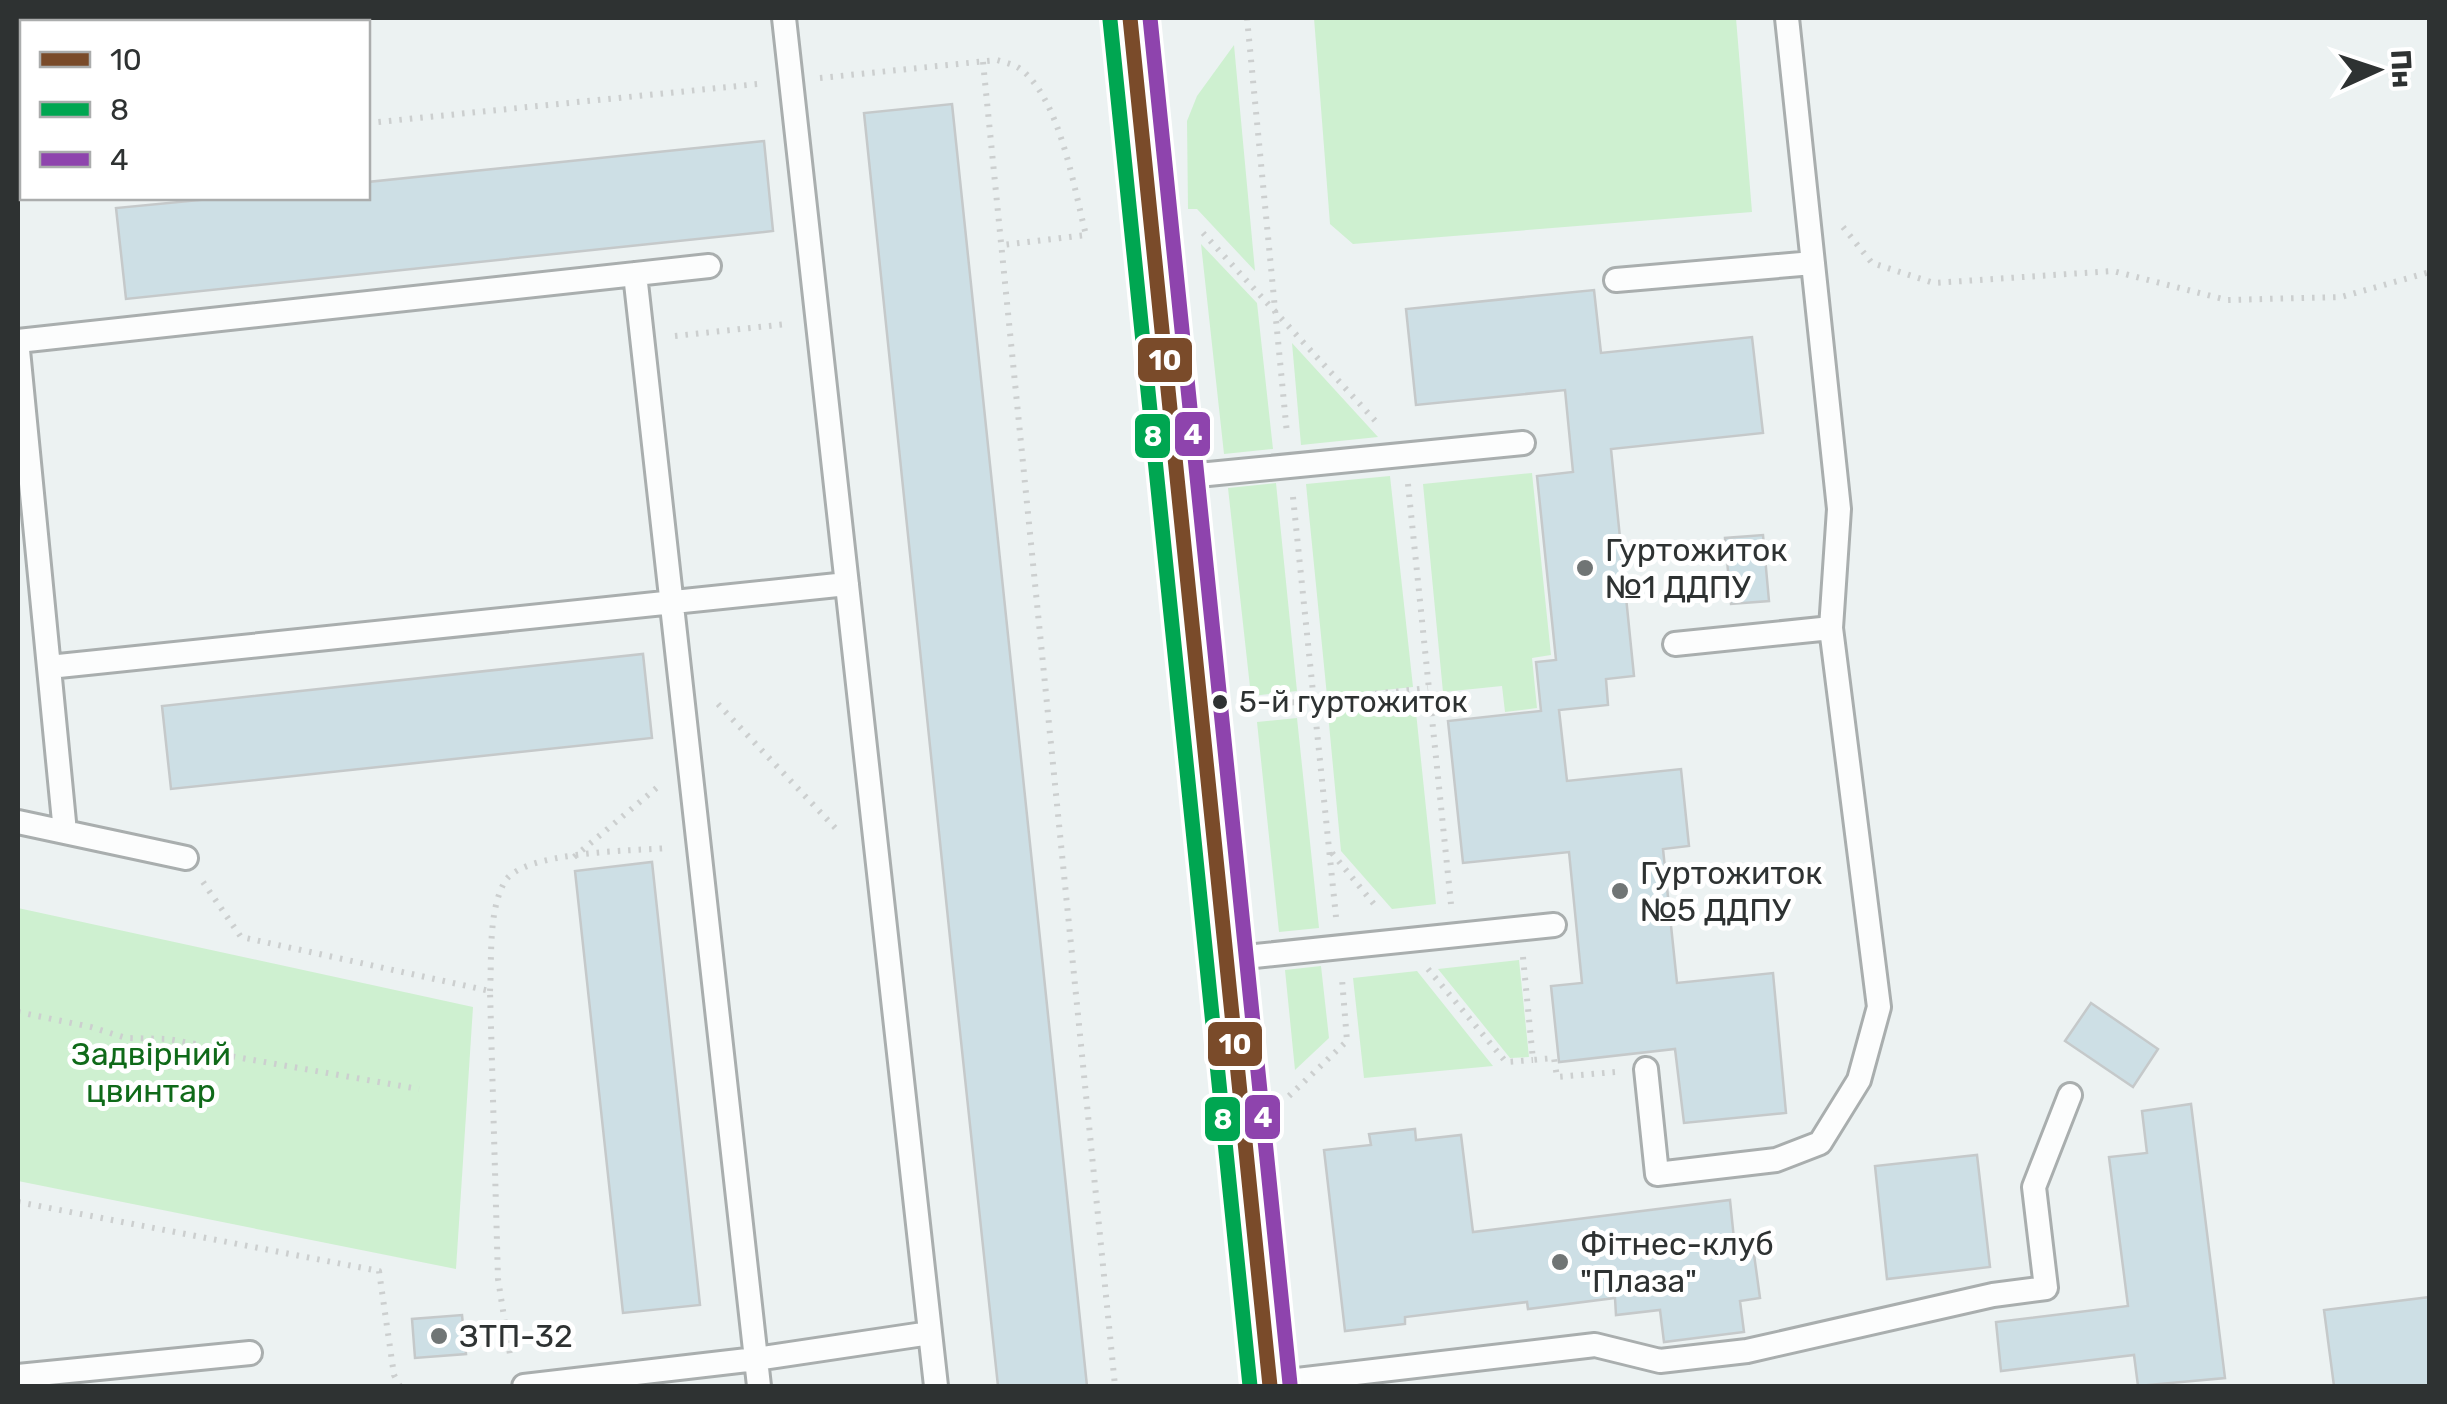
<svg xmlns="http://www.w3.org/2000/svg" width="2447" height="1404" font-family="Rubik,sans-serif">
  <rect width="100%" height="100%" fill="#ecf2f2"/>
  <!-- green -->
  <path fill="#cef0d0" d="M1314,18H1736L1752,212L1353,244L1330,224Z
    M1234,45L1255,271L1197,209H1188L1187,121L1197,96Z
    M1201,244L1257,303L1273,449L1224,454Z
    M1292,343L1378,437L1301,445Z
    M1532,473L1551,655L1532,658L1537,708L1505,712L1502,686L1443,692L1423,484Z
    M1390,476L1413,687L1327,696L1306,484Z
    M1276,483L1297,691L1251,696L1228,488Z
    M1414,693L1436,904L1392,909L1341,851L1327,703Z
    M1297,718L1319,928L1279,932L1257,722Z
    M18,908L473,1007L456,1269L18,1181Z
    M1519,960L1529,1057L1510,1058L1438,969Z
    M1321,966L1329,1038L1295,1070L1285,970Z
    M1417,971L1493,1066L1364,1078L1353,978Z"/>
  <!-- building -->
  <path fill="#cddfe5" stroke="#c5c9ca" stroke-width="2.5" d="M952,104L1041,948L1087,1386H998L952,957L864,113Z
    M764,141L773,231L126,299L116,208L220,198H368V182Z
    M1594,290L1601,353L1752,337L1763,433L1611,449L1634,676L1606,679L1608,705L1559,710L1567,781L1681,769L1689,846L1663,849L1677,983L1773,973L1786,1113L1684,1123L1675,1049L1559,1062L1551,986L1582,983L1569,852L1463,863L1448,721L1541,711L1536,662L1556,660L1537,476L1573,472L1565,390L1416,405L1406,309Z
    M1763,535L1769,601L1731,604L1725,538Z
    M643,654L652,738L171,789L162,706Z
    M652,862L700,1305L623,1313L575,871Z
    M2091,1003L2158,1049L2133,1087L2065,1041Z
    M2191,1104L2225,1378L2138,1386L2134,1355L2001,1371L1996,1322L2128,1306L2109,1157L2147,1153L2142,1111Z
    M1415,1129L1416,1140L1461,1135L1473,1232L1730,1200L1735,1249L1753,1247L1760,1298L1740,1301L1744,1332L1664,1342L1660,1310L1616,1315L1615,1298L1528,1309L1527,1302L1405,1317V1324L1345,1331L1324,1150L1371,1145L1369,1134Z
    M1977,1155L1990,1267L1887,1279L1875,1166Z
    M2430,1297V1386H2334L2324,1310Z
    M462,1315L466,1354L415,1358L412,1319Z"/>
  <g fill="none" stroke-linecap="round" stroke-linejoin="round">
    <defs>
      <path id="lane" d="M784,18L936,1386
        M635,274L759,1386
        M1616,280L1813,263
        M18,341L709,266
        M18,350L65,832
        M1178,477L1523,443
        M1675,644L1831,628
        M49,667L847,584
        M18,822L186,858
        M1226,959L1554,925
        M1646,1069L1657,1174L1776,1160L1820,1143L1859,1080L1879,1007L1831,628L1839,509L1787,18
        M18,1376L250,1353
        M1270,1383L1595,1345L1660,1361L1747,1351L1993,1295L2046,1288L2034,1187L2070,1095
        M524,1386L756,1359L930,1333"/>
      <path id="secondary" d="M1130,18L1270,1386
        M232,22L284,18
        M18,43H22"/>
    </defs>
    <!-- lane casing -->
    <use href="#lane" stroke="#a9aeae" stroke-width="28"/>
    <!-- secondary casing -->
    <use href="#secondary" stroke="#a9aeae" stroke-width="60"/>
    <!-- path -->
    <path stroke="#cccfcf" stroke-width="6" stroke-dasharray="2.5 8" stroke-linecap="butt" d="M1247,18L1287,434
      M983,62L1115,1386
      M820,78L997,60C1004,62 1013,64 1019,68C1060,97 1074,189 1086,235L1002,245
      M368,123L758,84
      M18,158H22
      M1843,227L1872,263L1934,283L2113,271L2227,300L2341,297L2430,272
      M1203,233L1380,426
      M675,336L787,324
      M1408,484L1451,904
      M1293,497L1336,917
      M718,704L840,833
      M1250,707L1428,688
      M1332,853L1378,909
      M574,857L660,785
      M203,882L241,937L490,991L498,1279L511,1361
      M1523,957L1533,1060L1554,1058L1557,1077L1615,1072
      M1428,969L1506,1062L1533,1060
      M490,991C492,958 488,913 504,883C520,851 633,851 668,848
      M18,1012L91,1027L126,1038L168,1039L201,1045L230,1056L419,1089
      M1289,1096L1347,1041L1342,979
      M18,1202L379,1271L394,1375L400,1386"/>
    <!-- lane -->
    <use href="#lane" stroke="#fcfdfd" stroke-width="22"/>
    <!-- secondary -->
    <use href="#secondary" stroke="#eff5f3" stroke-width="55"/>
    <defs>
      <path id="bus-1" d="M1130,18L1270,1386"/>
      <path id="bus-2" d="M1110,20L1250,1386"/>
      <path id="bus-3" d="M1150,18L1290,1384"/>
    </defs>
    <!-- bus-1 casing -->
    <use href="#bus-1" stroke="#fff" stroke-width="22"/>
    <!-- bus-2 casing -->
    <use href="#bus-2" stroke="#fff" stroke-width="22"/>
    <!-- bus-3 casing -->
    <use href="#bus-3" stroke="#fff" stroke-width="22"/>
    <!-- bus-1 -->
    <use href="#bus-1" stroke="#7a4b2a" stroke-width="15"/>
    <!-- bus-2 -->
    <use href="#bus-2" stroke="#00a651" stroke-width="15"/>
    <!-- bus-3 -->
    <use href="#bus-3" stroke="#8e44ad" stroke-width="15"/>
  </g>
  <!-- markers -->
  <g fill="#707575" stroke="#fff" stroke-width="4">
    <circle cx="1585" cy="568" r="10"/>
    <circle cx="1620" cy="891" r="10"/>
    <circle cx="1560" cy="1262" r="10"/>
    <circle cx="439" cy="1336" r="10"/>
  </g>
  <circle fill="#2e3232" stroke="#fff" stroke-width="4" cx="1220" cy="702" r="9"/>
  <g text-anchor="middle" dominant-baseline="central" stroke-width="10" stroke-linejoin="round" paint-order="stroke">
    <!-- bus labels -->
    <g font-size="30" fill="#2e3232" stroke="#fff" text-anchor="start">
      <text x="1239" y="702">5-й гуртожиток</text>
    </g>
    <!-- poi labels -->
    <g font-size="32" fill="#2e3232" stroke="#fff" text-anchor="start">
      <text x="1605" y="550">Гуртожиток<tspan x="1605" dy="37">№1 ДДПУ</tspan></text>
      <text x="1640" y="873">Гуртожиток<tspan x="1640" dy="37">№5 ДДПУ</tspan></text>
      <text x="1580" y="1244">Фітнес-клуб<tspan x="1580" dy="37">"Плаза"</tspan></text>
      <text x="459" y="1336">ЗТП-32</text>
    </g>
    <!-- park labels -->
    <g font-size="32" fill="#0f6a19" stroke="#fff">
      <text x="151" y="1054">Задвірний<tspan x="151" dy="37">цвинтар</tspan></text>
    </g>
  </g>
  <g stroke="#fff" stroke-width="4">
    <rect x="1136" y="336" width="58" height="48" rx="10" fill="#7a4b2a"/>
    <rect x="1173" y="410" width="39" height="48" rx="10" fill="#8e44ad"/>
    <rect x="1133" y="412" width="39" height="48" rx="10" fill="#00a651"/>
    <rect x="1206" y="1020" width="58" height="48" rx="10" fill="#7a4b2a"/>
    <rect x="1243" y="1093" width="39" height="48" rx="10" fill="#8e44ad"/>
    <rect x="1203" y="1095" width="39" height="48" rx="10" fill="#00a651"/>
  </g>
  <g font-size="28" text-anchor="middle" font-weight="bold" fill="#fff">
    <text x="1165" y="370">10</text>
    <text x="1193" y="444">4</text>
    <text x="1153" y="446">8</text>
    <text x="1235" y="1054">10</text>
    <text x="1263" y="1127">4</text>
    <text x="1223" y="1129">8</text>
  </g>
  <!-- border -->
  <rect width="2447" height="1404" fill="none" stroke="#2e3232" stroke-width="40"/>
  <!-- legend -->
  <rect x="20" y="20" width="350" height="180" fill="#ffffff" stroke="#abadad" stroke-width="2.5"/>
  <rect x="40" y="52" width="50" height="15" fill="#7a4b2a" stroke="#abadad" stroke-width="2.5"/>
  <text x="110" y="70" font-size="30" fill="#2e3232">10</text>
  <rect x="40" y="102" width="50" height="15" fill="#00a651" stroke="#abadad" stroke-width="2.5"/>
  <text x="110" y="120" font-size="30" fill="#2e3232">8</text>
  <rect x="40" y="152" width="50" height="15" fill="#8e44ad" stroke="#abadad" stroke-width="2.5"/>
  <text x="110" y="170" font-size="30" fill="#2e3232">4</text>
  <!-- north arrow -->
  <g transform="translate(2377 70) rotate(87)" stroke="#ffffff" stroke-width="8" paint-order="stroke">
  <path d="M0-8L18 38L0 25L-18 38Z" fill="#2e3232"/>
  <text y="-15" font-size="28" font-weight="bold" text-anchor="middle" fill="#2e3232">Пн</text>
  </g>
</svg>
